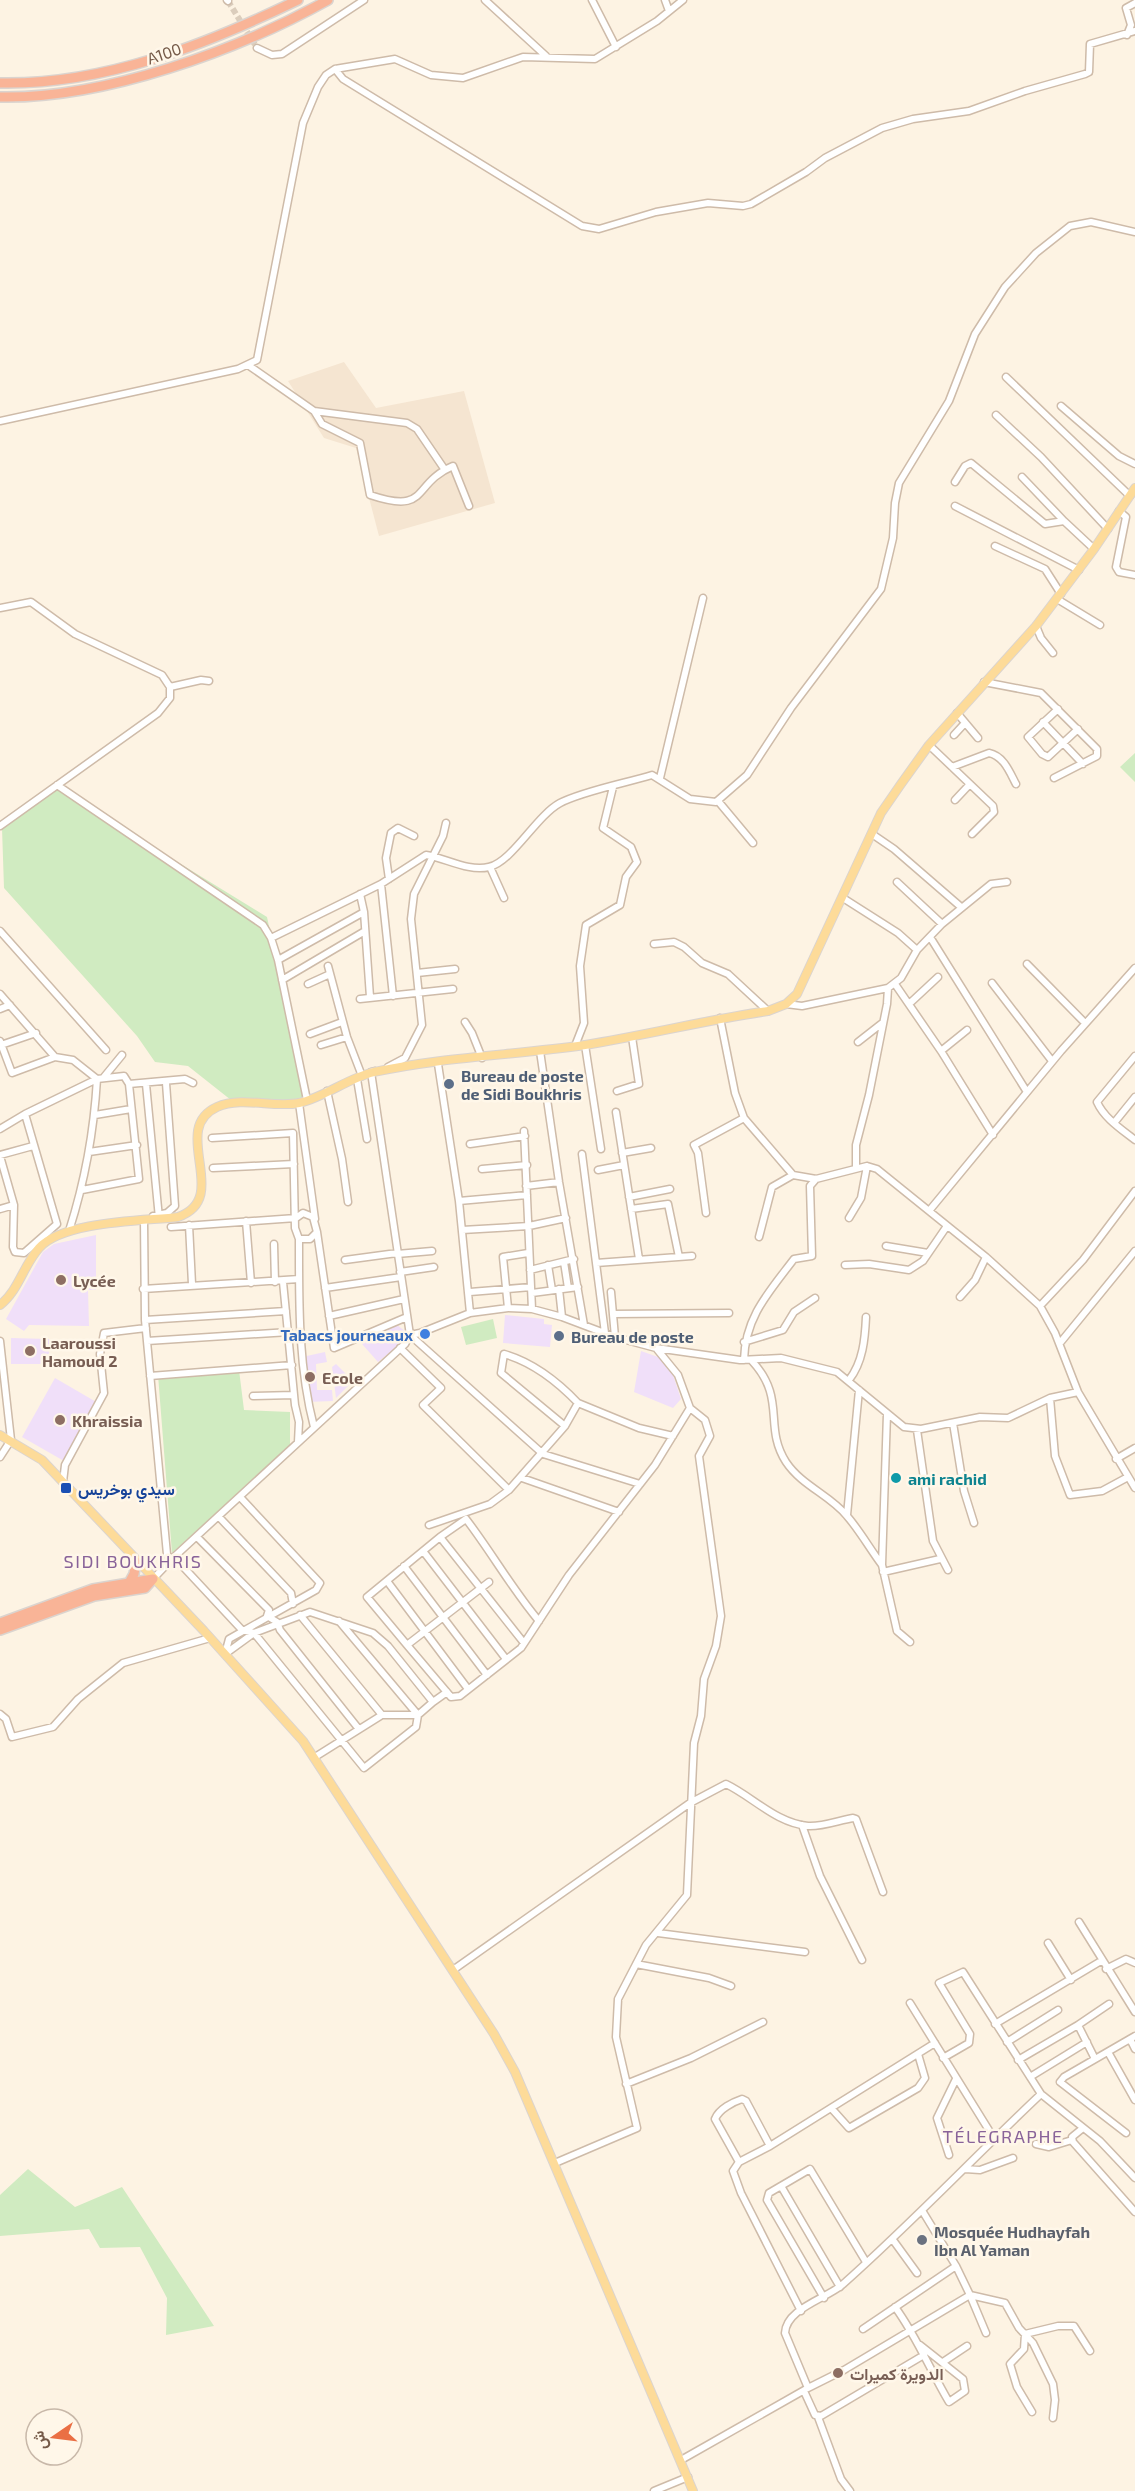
<svg xmlns="http://www.w3.org/2000/svg" width="1135" height="2491" font-family="'Exo 2',Vazirmatn,sans-serif">
  <rect width="100%" height="100%" fill="#fdf3e3"/>
  <!-- residential -->
  <path fill="#f5e5d1" d="M344,362L376,408L464,391L495,503L379,536L356,448L324,438L288,381Z"/>
  <!-- education -->
  <path fill="#f0dff9" d="M96,1235V1290H88L89,1326L29,1325L24,1331L6,1319L43,1252L54,1244Z
    M505,1315L544,1319V1324L552,1325L550,1347L503,1343Z
    M397,1325L405,1331V1340L378,1362L362,1344Z
    M11,1338L49,1339V1364H11Z
    M641,1351L658,1357L673,1375L681,1399L673,1408L634,1392Z
    M325,1352L327,1362L316,1364L317,1390H332L333,1401L307,1402L302,1357Z
    M336,1364L353,1381L336,1398L332,1367Z
    M55,1378L98,1403L64,1461L22,1437Z"/>
  <!-- green -->
  <path fill="#d0ebc1" d="M1135,753V782L1120,767Z
    M57,788L267,917L307,1100L236,1104L188,1066L155,1062L137,1036L4,888L2,828Z
    M493,1319L497,1338L466,1345L461,1327Z
    M239,1370L244,1410L290,1412V1446L172,1553L158,1375Z
    M28,2169L75,2207L122,2187L214,2326L166,2335L167,2298L140,2247L100,2248L89,2229L0,2236V2195Z"/>
  <g fill="none" stroke-linecap="round" stroke-linejoin="round">
    <!-- minor-tunnel -->
    <path stroke="#dbcdbc" stroke-width="6" stroke-dasharray="6 3" stroke-linecap="butt" d="M228,1L257,48"/>
    <defs>
      <path id="minor" d="M227,0L228,1
        M485,0L546,56
        M592,0L616,47
        M665,0L669,11
        M1127,35L1131,25L1126,8L1135,3
        M257,48L272,55L282,54L364,0
        M335,69L343,79L582,226L599,229L656,212L708,203L743,206L751,204L806,172L825,158L882,128L913,119L969,111L1025,91L1085,74L1089,72L1090,44L1135,31
        M248,365L314,411L407,423L417,429L445,470
        M1006,377L1130,496
        M1061,406L1119,456L1135,464
        M314,411L322,424L360,443L370,495C430,515 411,484 453,466L469,506
        M996,415L1041,457L1108,529
        M0,421L238,369L257,360L303,123L318,87L326,75L335,69L395,59L431,75L463,78L523,57L595,59L657,21L683,0
        M1022,477L1064,521
        M955,482L965,466L971,463L1045,524L1064,521L1094,549
        M955,506L1079,570
        M1119,511L1126,517L1116,567L1119,572L1135,575
        M995,546L1045,569L1061,594
        M1057,599L1100,625
        M0,608L31,602L75,634L162,675L170,687V698L158,713L0,826
        M1036,626L1041,638L1053,653
        M984,682L1041,693L1097,749V756L1054,778
        M170,687L201,680L209,681
        M1058,709L1028,737L1042,754L1048,757L1078,729
        M957,713L978,738
        M1043,722L1083,764
        M954,735L965,723
        M929,745L993,806L994,812L972,834
        M952,767L989,753C1004,756 1010,773 1016,784
        M660,778L703,598
        M57,785L263,925L271,938L278,960L307,1100
        M955,800L970,784
        M718,801L753,843
        M872,834L894,849L961,907
        M490,867L504,898
        M389,879L386,858L391,833L398,828L414,836
        M897,882L942,924
        M381,884L393,996
        M360,894L364,912L370,997
        M843,898L898,933L917,950
        M0,931L106,1050
        M930,937L1027,1092
        M271,938L381,884L426,855C446,858 468,872 489,867C512,862 536,816 560,803C583,791 626,783 652,775L690,799L716,802L747,775L791,708L881,589L893,538L895,503L899,483L949,401L975,334L1005,287L1036,253L1070,226L1091,222L1135,232
        M654,944L674,942L684,947L702,963L728,974L768,1011
        M278,960L364,912
        M1027,964L1085,1023
        M328,966L347,1037L362,1076
        M417,973L455,969
        M282,980L365,931
        M992,983L1052,1061
        M308,984L330,974
        M895,984L941,1051L993,1135
        M0,994L55,1057L73,1060L97,1079L25,1114L57,1224L24,1253L15,1252L13,1247L14,1205L0,1156
        M360,999L453,989
        M786,1004L802,1006L888,988L901,978L917,950L942,924L991,884L1007,882
        M909,1004L938,977
        M0,1009L10,1005
        M720,1018L735,1093L744,1118L793,1175L816,1179L867,1166L877,1169L986,1257L1040,1306L1055,1333L1078,1392L1135,1488
        M465,1022L472,1033L482,1058
        M310,1034L342,1022
        M0,1041L12,1073L55,1057
        M858,1042L881,1024
        M1,1045L36,1033
        M321,1045L347,1037
        M585,1045L601,1149
        M575,1046L584,1023L580,966L586,925L620,905L626,877L637,862L631,847L603,828L613,787
        M540,1051L559,1182L584,1325
        M941,1051L967,1030
        M1135,1056L1097,1102C1104,1118 1121,1129 1135,1140
        M438,1064L459,1201L470,1313
        M388,1067L405,1058L422,1025L411,919L414,894L443,836L446,823
        M375,1071L371,1072L410,1335L543,1454L640,1484
        M104,1077L122,1055
        M357,1079L367,1139
        M129,1084L185,1079L193,1083
        M146,1084L159,1218
        M327,1091L342,1159L348,1202
        M617,1091L639,1084L632,1037
        M299,1103L315,1219
        M616,1112L639,1259
        M95,1115L131,1109
        M1114,1123L1135,1097
        M0,1129L25,1114
        M524,1131L532,1309
        M212,1138L293,1133L295,1228L299,1239C299,1302 298,1366 314,1427
        M470,1144L525,1136
        M89,1152L137,1145
        M622,1153L651,1148
        M582,1154L605,1333
        M0,1155L33,1146
        M213,1168L294,1164
        M856,1168V1145L869,1095L887,1004L888,988
        M482,1169L527,1165
        M598,1170L624,1165
        M526,1186L559,1182
        M629,1197L670,1189
        M459,1201L527,1195
        M0,1209L14,1205
        M631,1209L668,1204L679,1257
        M929,1211L1061,1051L1135,968
        M706,1213L698,1153L694,1145L744,1118
        M153,1216L167,1213L175,1206L166,1083
        M849,1218L861,1198L867,1166
        M144,1220L145,1320L168,1565
        M246,1221L251,1283
        M189,1225L192,1284
        M171,1227L296,1218L303,1213L313,1217L317,1232
        M462,1230L529,1226L566,1218
        M69,1231C85,1181 94,1131 97,1079L124,1076L129,1084L139,1179L82,1190
        M759,1237L772,1187L793,1175
        M299,1239H310L317,1232L334,1348L407,1317
        M274,1244L275,1282
        M886,1246L928,1253
        M397,1254L432,1251
        M345,1260L397,1253
        M564,1262L568,1288
        M596,1263L692,1256
        M548,1265L552,1290
        M845,1265L869,1264L909,1270L923,1261L947,1226
        M530,1270L574,1259
        M400,1272L434,1267
        M283,1282L295,1405L299,1422L298,1442
        M325,1288L401,1277
        M143,1289L299,1279
        M559,1289L562,1317
        M470,1292L531,1287
        M611,1292L615,1337
        M532,1293L578,1287
        M960,1297L975,1280L986,1257
        M1040,1306L1083,1260L1135,1191
        M508,1308L503,1257L528,1253
        M613,1314L729,1313
        M329,1316L404,1299
        M145,1320L286,1311
        M0,1341L11,1440L0,1457
        M147,1341L289,1332
        M744,1342L783,1330L794,1312L815,1298
        M1060,1343L1135,1251
        M400,1348L441,1388L423,1405L509,1490
        M744,1360C745,1317 769,1292 794,1259L812,1256L810,1186L816,1179
        M752,1361C787,1399 763,1426 786,1462C802,1486 830,1495 847,1516C860,1531 870,1549 882,1565L887,1414
        M150,1376L292,1365
        M849,1380C863,1362 865,1339 866,1317
        M253,1396L294,1395
        M1050,1398L1055,1456L1070,1495L1102,1491L1128,1477
        M953,1423L964,1491L974,1523
        M565,1426L501,1373L504,1354C532,1362 557,1381 578,1403
        M917,1430L933,1541L948,1570
        M1116,1459L1135,1448
        M522,1478L619,1512
        M63,1482L65,1465L104,1393L100,1354L104,1333L146,1328
        M847,1515L859,1390
        M219,1517L291,1593L293,1604
        M429,1525L490,1504L509,1490L565,1426L578,1403L639,1428L673,1436
        M197,1537L269,1610L267,1616L277,1622L280,1630L358,1728
        M440,1537L466,1519C492,1553 512,1589 539,1621
        M423,1551L506,1659
        M174,1557L242,1630L254,1633L364,1768L416,1727L418,1715L433,1702L388,1646L373,1633L310,1612L254,1633L225,1654
        M882,1565L897,1631L910,1642
        M404,1566L487,1675
        M883,1572L940,1559
        M153,1579L174,1557L405,1344L410,1335L420,1333L470,1313L508,1308L532,1309L562,1317L615,1337L656,1348L740,1360L781,1358L837,1372L904,1427L921,1429L980,1417L1008,1418L1050,1398L1078,1392
        M387,1581L468,1689
        M489,1582L407,1645L451,1697L460,1696L521,1648L569,1575L655,1465L690,1408
        M300,1615L382,1715
        M339,1621L418,1715
        M407,1645L367,1597L440,1537L524,1643
        M225,1654L229,1639L316,1590L320,1583L240,1497
        M433,1702L447,1692
        M0,1714L6,1719L12,1737L53,1727L78,1699L123,1663L210,1638
        M315,1757L382,1715H418
        M802,1825L820,1876L862,1960
        M1079,1922L1135,2012
        M658,1933L805,1952
        M1048,1943L1071,1980
        M636,1964L709,1978L731,1986
        M1106,1969L1126,1959L1135,1963
        M453,1970L690,1803L726,1784C753,1797 776,1823 808,1826C822,1827 840,1820 853,1818L856,1819L883,1892
        M910,2003L995,2140
        M995,2024L1101,1961
        M1078,2025L1109,2004
        M1130,2039L1135,2049
        M1007,2042L1058,2010
        M1108,2052L1135,2100
        M943,2058L969,2043L970,2034L939,1983L963,1972L1041,2094
        M1018,2060L1078,2025L1095,2059
        M1030,2077L1087,2042
        M626,2084L691,2058L763,2022
        M832,2109L849,2128L918,2088L925,2078L918,2054
        M1083,2128L1072,2137L1073,2142L1135,2212
        M1126,2133L1060,2082L1064,2077L1135,2036
        M1036,2144L1049,2147L1072,2140
        M949,2155L937,2118L956,2079
        M739,2162L715,2119C719,2109 733,2102 742,2099L746,2101L770,2146
        M555,2163L637,2128L616,2037L618,1999L646,1945L687,1895L694,1743L701,1716L704,1679L716,1646L721,1616L699,1456L710,1436L705,1420L690,1408L678,1375L656,1348
        M965,2169L980,2170L1013,2158
        M781,2186L840,2287
        M893,2240L917,2273
        M970,2295L1005,2303L1019,2328L1033,2343L1053,2384L1055,2400L1053,2418
        M970,2295L986,2333
        M824,2298L767,2200L769,2193L810,2169L866,2262
        M895,2307C917,2337 930,2370 949,2402L965,2391L963,2379L920,2345
        M801,2311L741,2193L733,2171L739,2162L770,2146L935,2043
        M863,2329L956,2266
        M943,2362L967,2346
        M808,2388L844,2370L970,2295L956,2266L923,2212
        M804,2391L815,2415L821,2416L924,2355
        M1032,2412L1017,2387L1010,2364L1024,2349L1025,2334L1058,2326H1074L1090,2351
        M818,2417L841,2479L850,2491
        M681,2460L808,2388L785,2333C786,2309 825,2299 842,2285C911,2224 974,2157 1041,2094L1100,2141L1135,2178
        M654,2491L688,2477"/>
      <path id="major" d="M0,1305C19,1290 23,1266 39,1248C63,1221 143,1221 178,1217C233,1198 168,1129 217,1107C242,1096 273,1108 299,1103C325,1097 348,1078 374,1072C443,1057 515,1055 585,1045C647,1035 706,1020 768,1011L786,1004L797,994L881,813L901,784L929,745L1036,626L1094,549L1135,488
        M0,1435L42,1460L204,1631L303,1741L494,2034L515,2072L693,2491"/>
      <path id="highway" d="M0,83C104,85 205,45 298,0
        M0,97C105,99 238,50 328,0
        M129,1583L134,1574L136,1562
        M0,1623L93,1589L153,1579
        M0,1630L94,1596L145,1588L153,1579"/>
    </defs>
    <!-- minor casing -->
    <use href="#minor" stroke="#cebba9" stroke-width="9"/>
    <!-- major casing -->
    <use href="#major" stroke="#dbd4cf" stroke-width="10"/>
    <!-- highway casing -->
    <use href="#highway" stroke="#dbd4cf" stroke-width="12"/>
    <!-- minor -->
    <use href="#minor" stroke="#fff" stroke-width="6"/>
    <!-- major -->
    <use href="#major" stroke="#fddb99" stroke-width="8"/>
    <!-- highway -->
    <use href="#highway" stroke="#f9b497" stroke-width="9"/>
  </g>
  <!-- markers -->
  <g fill="#5c6f8a" stroke="#fff7e9" stroke-width="2">
    <circle cx="449" cy="1084" r="6"/>
    <circle cx="559" cy="1336" r="6"/>
  </g>
  <g fill="#8d6e63" stroke="#fff7e9" stroke-width="2">
    <circle cx="61" cy="1280" r="6"/>
    <circle cx="30" cy="1351" r="6"/>
    <circle cx="310" cy="1377" r="6"/>
    <circle cx="60" cy="1420" r="6"/>
    <circle cx="838" cy="2373" r="6"/>
  </g>
  <circle fill="#3f7fe0" stroke="#fff7e9" stroke-width="2" cx="425" cy="1334" r="6"/>
  <circle fill="#0f9aa8" stroke="#fff7e9" stroke-width="2" cx="896" cy="1478" r="6"/>
  <rect fill="#1a4fb4" stroke="#fff7e9" stroke-width="2" x="60" y="1482" width="12" height="12" rx="3"/>
  <circle fill="#6b7280" stroke="#fff7e9" stroke-width="2" cx="922" cy="2240" r="6"/>
  <g text-anchor="middle" dominant-baseline="central" stroke-width="5" stroke-linejoin="round" paint-order="stroke">
    <!-- street labels -->
    <g font-size="16" fill="#755a48" stroke="#fff7e9">
      <text transform="translate(164 53) rotate(-19)">A100</text>
    </g>
    <!-- service labels -->
    <g font-size="16" font-weight="bold" fill="#4e5e75" stroke="#fff7e9" text-anchor="start">
      <text x="461" y="1075">Bureau de poste<tspan x="461" dy="18">de Sidi Boukhris</tspan></text>
      <text x="571" y="1336">Bureau de poste</text>
    </g>
    <!-- education labels -->
    <g font-size="16" font-weight="bold" fill="#785e54" stroke="#fff7e9" text-anchor="start">
      <text x="73" y="1280">Lycée</text>
      <text x="42" y="1342">Laaroussi<tspan x="42" dy="18">Hamoud 2</tspan></text>
      <text x="322" y="1377">Ecole</text>
      <text x="72" y="1420">Khraissia</text>
      <text x="850" y="2373">الدويرة كميرات</text>
    </g>
    <!-- shop labels -->
    <g font-size="16" font-weight="bold" fill="#366cbe" stroke="#fff7e9" text-anchor="end">
      <text x="413" y="1334">Tabacs journeaux</text>
    </g>
    <!-- culture labels -->
    <g font-size="16" font-weight="bold" fill="#0d838f" stroke="#fff7e9" text-anchor="start">
      <text x="908" y="1478">ami rachid</text>
    </g>
    <!-- transit labels -->
    <g font-size="16" font-weight="bold" fill="#164399" stroke="#fff7e9" text-anchor="start">
      <text x="78" y="1488">سيدي بوخريس</text>
    </g>
    <!-- worship labels -->
    <g font-size="16" font-weight="bold" fill="#5b616d" stroke="#fff7e9" text-anchor="start">
      <text x="934" y="2231">Mosquée Hudhayfah<tspan x="934" dy="18">Ibn Al Yaman</tspan></text>
    </g>
    <!-- neighbourhood labels -->
    <g font-size="18" letter-spacing="1.5" fill="#896399" stroke="#fff7e9">
      <text x="133" y="1561">SIDI BOUKHRIS</text>
      <text x="1003" y="2136">TÉLEGRAPHE</text>
    </g>
  </g>
  <!-- north arrow -->
  <g transform="translate(54 2437) rotate(256)"><circle r="28" fill="#fff7e9" stroke="#c8b8a9" stroke-width="1.5"/>
  <path d="M0-4.5L10 22L0 15L-10 22Z" fill="#ea6f44"/>
  <text y="-9" font-size="16" font-weight="bold" text-anchor="middle" fill="#755a48">ش</text>
  </g>
</svg>
